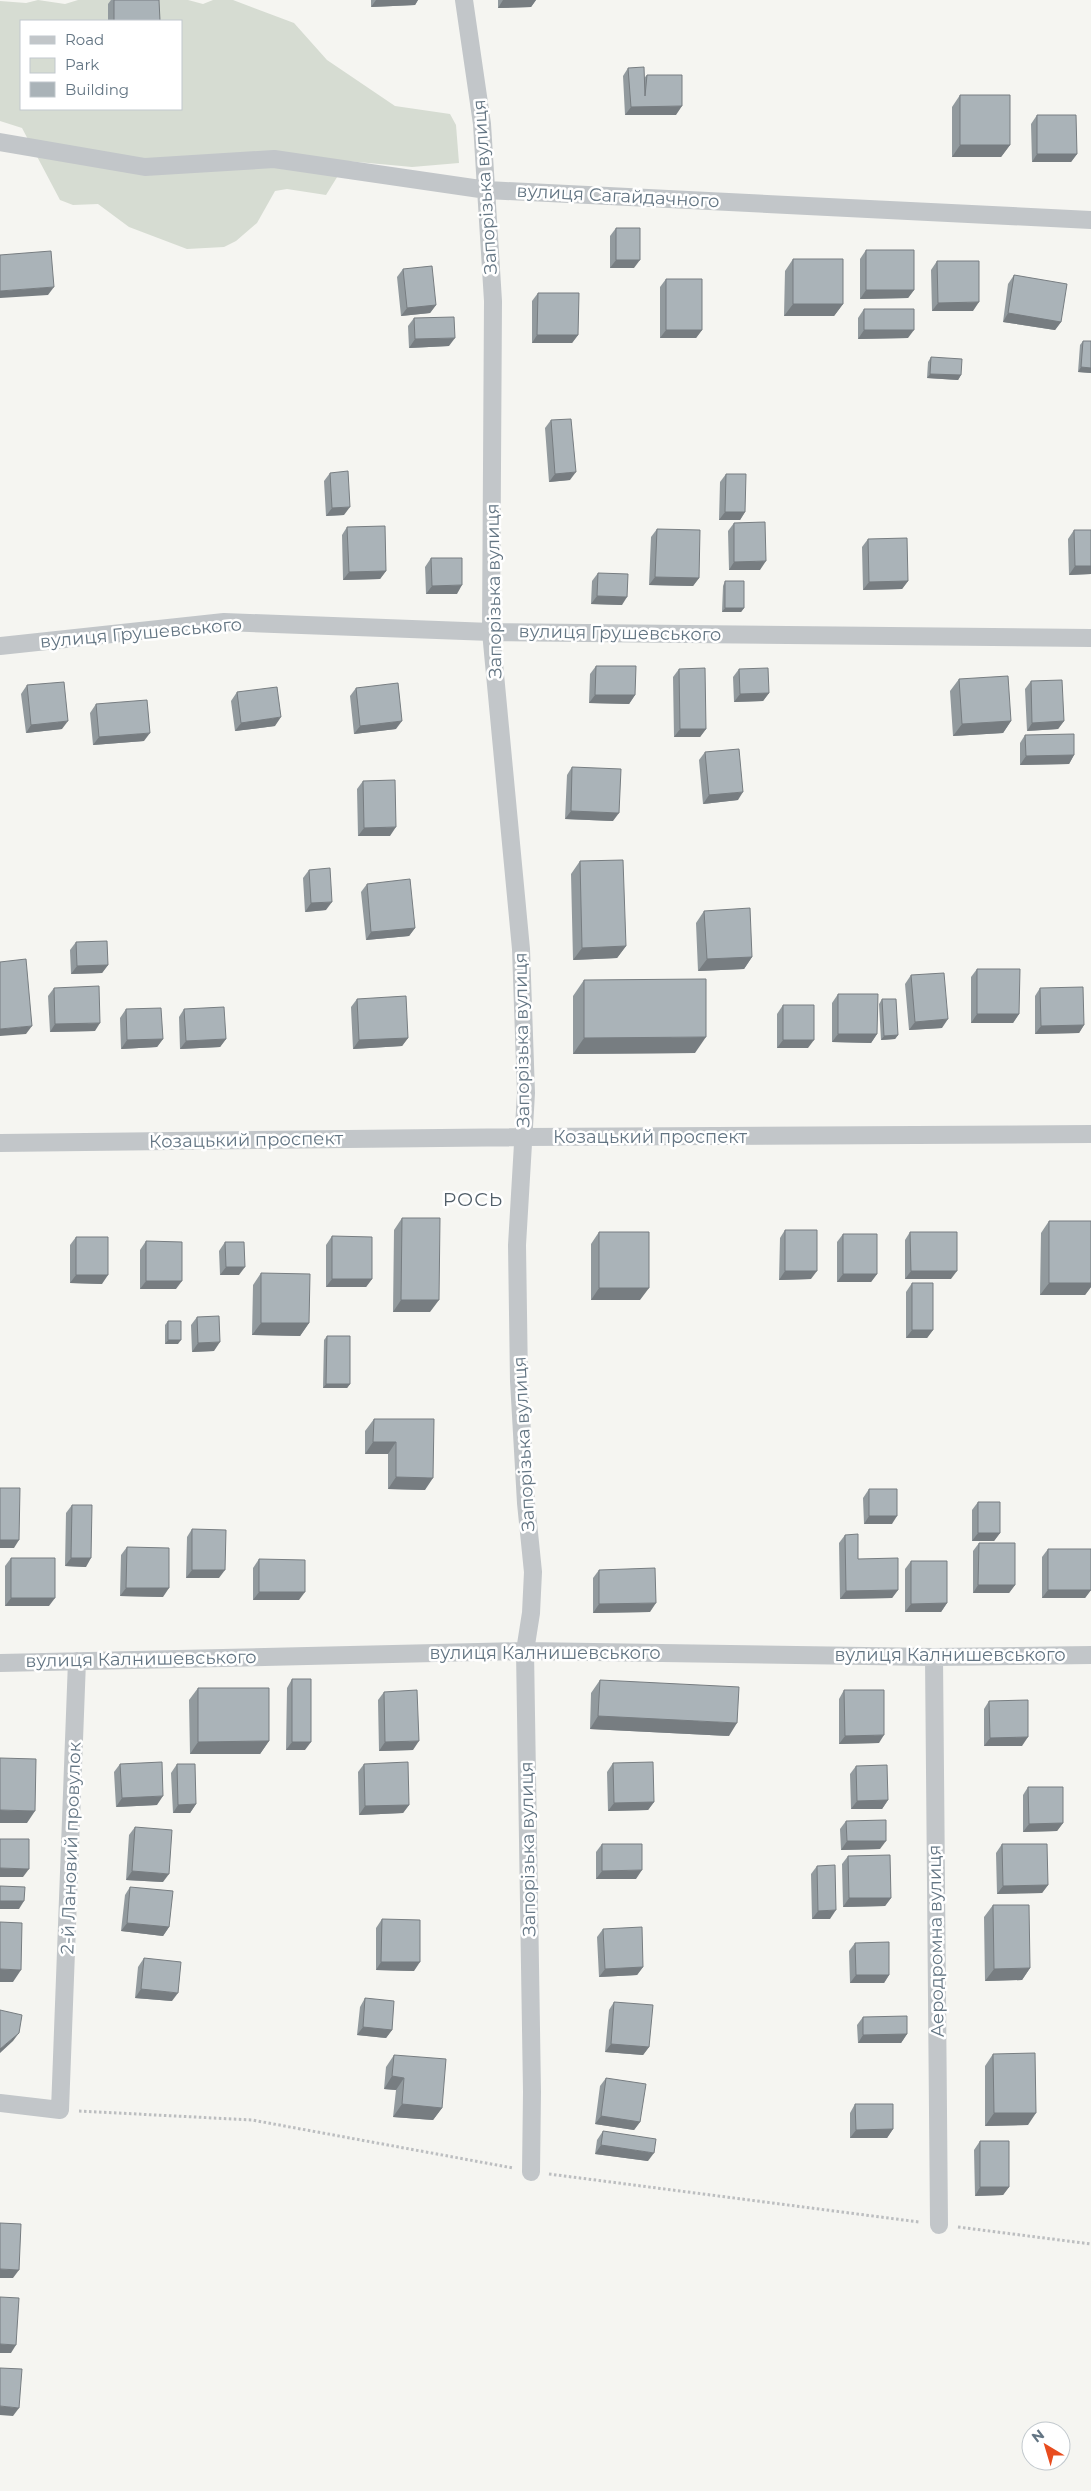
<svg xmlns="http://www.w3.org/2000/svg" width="1091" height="2491" font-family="Montserrat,sans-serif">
  <rect width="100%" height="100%" fill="#f5f5f1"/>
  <!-- green -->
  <path fill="#d6dcd2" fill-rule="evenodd" d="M38,0L65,4L78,0H188L203,4L213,0H233L294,23L327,60L395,106L450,114L456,125L459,163L412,167L347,161L326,195L287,189L275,191L257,223L236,241L224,247L187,249L129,227L98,204L73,205L60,200L22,128L0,121V1L26,3ZM21,21H181V109H21Z"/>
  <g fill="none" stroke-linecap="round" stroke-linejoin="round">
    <!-- path -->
    <path stroke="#bcbec0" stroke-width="3" stroke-dasharray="2.5 2.5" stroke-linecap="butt" d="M79,2111L252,2120L513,2168
      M549,2174L919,2222
      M958,2227L1091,2244"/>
    <!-- street -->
    <path stroke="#c2c6c9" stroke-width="18" d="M464,0L482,124L493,301L491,632L521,949L526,1093L517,1245L519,1381L526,1503L533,1572L531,1613L525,1651L532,2092L531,2172
      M0,142L145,167L274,159L487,190L1091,220
      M0,646L224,622L491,632L1091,638
      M0,1143L524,1137L1091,1134
      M934,1657L939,2225
      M0,1663L525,1651L934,1657L1091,1655
      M0,2103L60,2110L77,1661"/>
  </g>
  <!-- wall -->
  <path fill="#929a9e" d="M111,0H114L160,21H108V4Z
    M371,0H418L415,5L371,7Z
    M498,0H536L531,7L498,8Z
    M628,68L644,78L647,75L676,115H625L623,76Z
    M960,95L1010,145L1001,157H952V107Z
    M1037,115L1077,154L1071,162H1032L1031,124Z
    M616,228L634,268H610V236Z
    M866,250L914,290L908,298L860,299V259Z
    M793,259L843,304L834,316H784L785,271Z
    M937,261L973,311H932L931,270Z
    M403,269L436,305L430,313L401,316L397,277Z
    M1014,275L1061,322L1055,330L1003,322L1008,284Z
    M666,279L702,330L696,338H660V287Z
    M538,293L578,335L572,343H532V301Z
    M864,309L908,338L858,339V318Z
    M414,318L449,346L409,348L408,326Z
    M1083,341H1091V373L1078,372L1080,345Z
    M931,357L961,375L958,380L927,378L928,362Z
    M551,420L570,480L549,482L545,428Z
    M330,473L344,515L326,516L324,481Z
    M726,474L745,512L740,520H719L720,482Z
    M734,523L760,570H729L728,531Z
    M347,527L386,571L380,579L343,580L342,535Z
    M657,529L699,578L693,586L649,585L651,537Z
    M1074,530H1091V574L1069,575L1068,539Z
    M868,539L908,581L902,589L863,590L862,547Z
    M431,558L457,594H426L425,567Z
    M598,573L622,605L591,604L592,581Z
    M725,581L744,608L741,612H722L723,586Z
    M596,666L635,695L629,704L589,703L590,674Z
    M679,669L706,729L700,737H674L673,677Z
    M739,669L769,693L763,701L734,702L733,677Z
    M959,679L1011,721L1003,733L953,736L950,691Z
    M1031,681L1064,721L1058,729L1027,731L1025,689Z
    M27,685L62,729L26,733L21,694Z
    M356,688L396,729L354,734L350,696Z
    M237,692L275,726L235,731L231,701Z
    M96,704L144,741L93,745L90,713Z
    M1025,735L1074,755L1069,764L1020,765V743Z
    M705,752L738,800L703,804L699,760Z
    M572,767L613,821L565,819L567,775Z
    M363,781L390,836H358L357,789Z
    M580,861L626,946L617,958L573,960L571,874Z
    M309,870L326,910L305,912L303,878Z
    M367,884L415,928L409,936L366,940L361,892Z
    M704,911L752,957L744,969L698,971L696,923Z
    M76,942L108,965L102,973L71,974L70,950Z
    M977,969L1019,1014L1013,1023H971V977Z
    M911,975L942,1028L909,1030L905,984Z
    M584,980L695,1053L573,1054V996Z
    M54,988L95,1031L50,1032L48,996Z
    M1040,988L1084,1025L1079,1033L1035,1034V996Z
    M838,994L877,1034L871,1043L832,1042V1003Z
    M357,999L408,1038L402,1046L353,1049L351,1007Z
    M882,999L898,1035L895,1039L881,1040L879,1004Z
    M783,1005L808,1048H777V1014Z
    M126,1009L163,1039L157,1047L121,1049L120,1018Z
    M184,1009L226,1039L220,1047L180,1049L179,1017Z
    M402,1218L430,1312H393L394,1230Z
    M1049,1221H1091V1287L1085,1295H1040L1041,1233Z
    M785,1230L811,1279L779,1280L780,1238Z
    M599,1232L640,1300H591V1244Z
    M910,1232L951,1279H905V1240Z
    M843,1234L877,1274L871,1282H837V1242Z
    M332,1236L372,1279L366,1287H326V1245Z
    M76,1237L102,1284L70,1283V1245Z
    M146,1241L176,1289H140V1250Z
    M225,1242L239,1275H220L219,1251Z
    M261,1273L309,1323L300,1336L252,1335L253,1285Z
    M912,1283L933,1330L927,1338H906V1292Z
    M197,1317L214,1351L192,1352L191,1325Z
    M168,1321L178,1344H165V1325Z
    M327,1336L350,1384L347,1388H323L324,1340Z
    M374,1419H434L425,1490L388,1489V1454H365V1431Z
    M869,1489L892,1524H864L863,1498Z
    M978,1502L1000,1533L994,1541H972V1510Z
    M72,1505L86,1567L65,1566L66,1513Z
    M192,1529L219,1578H186L187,1537Z
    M845,1535L858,1559L898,1590L892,1598L840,1599L839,1543Z
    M979,1543L1015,1585L1009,1593H973V1551Z
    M127,1547L163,1597L120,1596L121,1555Z
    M1048,1549H1091V1590L1085,1598H1042V1557Z
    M11,1558L49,1606H5V1566Z
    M259,1559L299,1600H253V1568Z
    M911,1561L947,1603L941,1612H905V1569Z
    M599,1570L650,1612L593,1613V1578Z
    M292,1679L305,1750H286L287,1688Z
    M600,1680L729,1736L590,1729L591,1693Z
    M198,1688L269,1741L260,1754H190L189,1700Z
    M844,1690L879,1743L839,1744V1699Z
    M384,1692L413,1750L379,1751L378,1700Z
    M989,1701L1022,1746H984V1709Z
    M613,1763L654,1802L648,1810L608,1811L607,1772Z
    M120,1764L157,1805L116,1807L114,1772Z
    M177,1764L196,1804L190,1813H173L171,1773Z
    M364,1764L409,1805L403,1813L359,1815L358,1772Z
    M856,1766L888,1800L882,1809H851L850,1774Z
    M1028,1787L1063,1823L1057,1831L1023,1832V1795Z
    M846,1821L880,1849L841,1850L840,1829Z
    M135,1827L163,1882L126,1880L129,1835Z
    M602,1844L636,1879H596V1852Z
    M1002,1844L1048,1885L1042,1893L997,1894L996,1853Z
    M848,1856L891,1898L885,1906L843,1907L842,1864Z
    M817,1866L830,1919H812L811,1874Z
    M130,1887L169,1927L163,1936L121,1931L125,1895Z
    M993,1905L1030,1968L1022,1980L985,1981L984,1917Z
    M382,1919L414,1971L376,1970V1928Z
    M603,1929L643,1967L637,1975L599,1977L597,1937Z
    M855,1943L889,1975L884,1983H850L849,1951Z
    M144,1958L172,2001L135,1998L138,1967Z
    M365,1998L392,2030L386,2038L357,2035L360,2007Z
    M614,2002L649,2047L643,2055L605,2052L609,2010Z
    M863,2017L907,2034L901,2043H858L857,2025Z
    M993,2054L1028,2125L985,2126V2066Z
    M394,2055L442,2108L433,2120L393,2117L396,2090L384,2089L386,2067Z
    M606,2078L640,2122L634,2130L595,2124L600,2086Z
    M855,2104L893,2129L887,2138H850V2113Z
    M603,2131L648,2161L595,2154L597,2140Z
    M980,2141L1009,2187L1003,2195L975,2196L974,2150Z"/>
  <!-- shaded-wall -->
  <path fill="#777d81" d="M376,0H418L415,5L371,7Z
    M503,0H536L531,7L498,8Z
    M682,106L676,115H625L631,107Z
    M960,145H1010L1001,157H952Z
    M1037,154H1077L1071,162H1032Z
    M616,260H640L634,268H610Z
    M54,287L48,295L0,298V291Z
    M866,290H914L908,298L860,299Z
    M979,302L973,311H932L938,303Z
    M793,304H843L834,316H784Z
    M436,305L430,313L401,316L407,308Z
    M1008,313L1061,322L1055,330L1003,322Z
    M666,330H702L696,338H660Z
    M864,330H914L908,338L858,339Z
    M537,335H578L572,343H532Z
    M455,338L449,346L409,348L415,339Z
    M1081,367L1091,368V373L1078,372Z
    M930,374L961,375L958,380L927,378Z
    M576,472L570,480L549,482L555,474Z
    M350,507L344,515L326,516L332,508Z
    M725,512H745L740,520H719Z
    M766,561L760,570H729L734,562Z
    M1075,566H1091V574L1069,575Z
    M386,571L380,579L343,580L349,572Z
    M655,577L699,578L693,586L649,585Z
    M908,581L902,589L863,590L869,582Z
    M462,585L457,594H426L432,586Z
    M597,596L627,597L622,605L591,604Z
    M725,608H744L741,612H722Z
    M769,693L763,701L734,702L740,694Z
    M595,695H635L629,704L589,703Z
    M281,717L275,726L235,731L241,723Z
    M68,721L62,729L26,733L31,725Z
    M402,721L396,729L354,734L360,726Z
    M1011,721L1003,733L953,736L962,724Z
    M1064,721L1058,729L1027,731L1032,723Z
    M680,729H706L700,737H674Z
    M150,733L144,741L93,745L99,737Z
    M1074,755L1069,764L1020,765L1026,756Z
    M743,792L738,800L703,804L709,795Z
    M571,811L619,813L613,821L565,819Z
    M396,827L390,836H358L364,828Z
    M332,902L326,910L305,912L311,903Z
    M415,928L409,936L366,940L371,932Z
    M626,946L617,958L573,960L582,948Z
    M752,957L744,969L698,971L707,959Z
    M108,965L102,973L71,974L77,966Z
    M977,1014H1019L1013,1023H971Z
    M948,1019L942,1028L909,1030L915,1022Z
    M100,1023L95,1031L50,1032L55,1024Z
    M1084,1025L1079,1033L1035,1034L1041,1026Z
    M32,1026L26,1034L0,1036V1029Z
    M838,1034H877L871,1043L832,1042Z
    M898,1035L895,1039L881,1040L884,1036Z
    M706,1037L695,1053L573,1054L584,1038Z
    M408,1038L402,1046L353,1049L359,1040Z
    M163,1039L157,1047L121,1049L127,1040Z
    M226,1039L220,1047L180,1049L186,1041Z
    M783,1040H814L808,1048H777Z
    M226,1267H245L239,1275H220Z
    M785,1271H817L811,1279L779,1280Z
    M911,1271H957L951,1279H905Z
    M843,1274H877L871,1282H837Z
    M76,1275H108L102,1284L70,1283Z
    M332,1279H372L366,1287H326Z
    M146,1281H182L176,1289H140Z
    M1049,1283H1091V1287L1085,1295H1040Z
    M599,1288H649L640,1300H591Z
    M401,1300H439L430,1312H393Z
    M261,1323H309L300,1336L252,1335Z
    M912,1330H933L927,1338H906Z
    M168,1340H181L178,1344H165Z
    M220,1342L214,1351L192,1352L198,1343Z
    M326,1384H350L347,1388H323Z
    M373,1442H396L388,1454H365Z
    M396,1477L433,1478L425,1490L388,1489Z
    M869,1516H897L892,1524H864Z
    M978,1533H1000L994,1541H972Z
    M0,1540H19L14,1548H0Z
    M71,1558H91L86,1567L65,1566Z
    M192,1570H225L219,1578H186Z
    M978,1585H1015L1009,1593H973Z
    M126,1588H169L163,1597L120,1596Z
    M898,1590L892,1598L840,1599L846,1591Z
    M1048,1590H1091L1085,1598H1042Z
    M259,1592H305L299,1600H253Z
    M11,1598H55L49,1606H5Z
    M656,1603L650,1612L593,1613L599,1604Z
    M947,1603L941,1612H905L911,1604Z
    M598,1716L737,1723L729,1736L590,1729Z
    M884,1735L879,1743L839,1744L845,1736Z
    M1028,1737L1022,1746H984L990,1738Z
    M269,1741L260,1754H190L198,1742Z
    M419,1741L413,1750L379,1751L385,1742Z
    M292,1742H311L305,1750H286Z
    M163,1796L157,1805L116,1807L122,1798Z
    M888,1800L882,1809H851L857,1801Z
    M654,1802L648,1810L608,1811L614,1803Z
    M196,1804L190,1813H173L178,1805Z
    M409,1805L403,1813L359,1815L365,1806Z
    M0,1810L35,1811L27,1823H0Z
    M1063,1823L1057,1831L1023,1832L1029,1824Z
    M847,1841H886L880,1849L841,1850Z
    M0,1868L29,1869L23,1877H0Z
    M642,1870L636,1879H596L602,1871Z
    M132,1871L169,1874L163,1882L126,1880Z
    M1048,1885L1042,1893L997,1894L1003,1886Z
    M849,1898H891L885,1906L843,1907Z
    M0,1901H24L19,1909H0Z
    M836,1910L830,1919H812L818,1911Z
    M127,1923L169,1927L163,1936L121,1931Z
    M381,1962H420L414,1971L376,1970Z
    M643,1967L637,1975L599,1977L605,1969Z
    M1030,1968L1022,1980L985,1981L994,1969Z
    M0,1969L21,1970L13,1982H0Z
    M856,1975H889L884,1983H850Z
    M141,1989L178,1993L172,2001L135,1998Z
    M363,2027L392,2030L386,2038L357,2035Z
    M19,2033L13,2041L0,2053V2049Z
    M907,2034L901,2043H858L863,2035Z
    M611,2044L649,2047L643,2055L605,2052Z
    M392,2076L404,2078L396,2090L384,2089Z
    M402,2104L442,2108L433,2120L393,2117Z
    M994,2113H1036L1028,2125L985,2126Z
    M601,2116L640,2122L634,2130L595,2124Z
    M893,2129L887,2138H850L856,2130Z
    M601,2145L654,2153L648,2161L595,2154Z
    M980,2187H1009L1003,2195L975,2196Z
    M0,2269L19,2270L13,2278H0Z
    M0,2344L16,2345L11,2353H0Z
    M0,2406L19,2408L13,2416L0,2415Z"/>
  <!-- building -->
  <path fill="#aab3b8" stroke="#777d81" d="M114,0H159L160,21H114Z
    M644,67L645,96L647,75H682V106L631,107L628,68Z
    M960,95H1010V145H960Z
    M1037,115H1076L1077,154H1037Z
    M616,228H640V260H616Z
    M866,250H914V290H866Z
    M51,251L54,287L0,291V255Z
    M793,259H843V304H793Z
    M937,261H979V302L938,303Z
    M432,266L436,305L407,308L403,269Z
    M1014,275L1067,284L1061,322L1008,313Z
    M666,279H702V330H666Z
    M538,293H579L578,335H537Z
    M864,309H914V330H864Z
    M454,317L455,338L415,339L414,318Z
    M1083,341H1091V368L1081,367Z
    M931,357L962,359L961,375L930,374Z
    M571,419L576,472L555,474L551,420Z
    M348,471L350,507L332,508L330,473Z
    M726,474H746L745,512H725Z
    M765,522L766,561L734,562V523Z
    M385,526L386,571L349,572L347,527Z
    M657,529L700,530L699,578L655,577Z
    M1074,530H1091V566H1075Z
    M907,538L908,581L869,582L868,539Z
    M431,558H462V585L432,586Z
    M598,573L628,574L627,597L597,596Z
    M725,581H744V608H725Z
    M596,666H636L635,695H595Z
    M705,668L706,729H680L679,669Z
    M768,668L769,693L740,694L739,669Z
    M1008,676L1011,721L962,724L959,679Z
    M1062,680L1064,721L1032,723L1031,681Z
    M64,682L68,721L31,725L27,685Z
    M398,683L402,721L360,726L356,688Z
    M277,687L281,717L241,723L237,692Z
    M147,700L150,733L99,737L96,704Z
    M1074,734V755L1026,756L1025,735Z
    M739,749L743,792L709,795L705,752Z
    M572,767L621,769L619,813L571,811Z
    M395,780L396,827L364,828L363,781Z
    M623,860L626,946L582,948L580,861Z
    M330,868L332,902L311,903L309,870Z
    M410,879L415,928L371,932L367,884Z
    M750,908L752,957L707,959L704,911Z
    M107,941L108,965L77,966L76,942Z
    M26,959L32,1026L0,1029V962Z
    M977,969H1020L1019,1014H977Z
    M944,973L948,1019L915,1022L911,975Z
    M706,979V1037L584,1038V980Z
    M99,986L100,1023L55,1024L54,988Z
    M1083,987L1084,1025L1041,1026L1040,988Z
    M838,994H878L877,1034H838Z
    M406,996L408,1038L359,1040L357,999Z
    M882,999H896L898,1035L884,1036Z
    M783,1005H814V1040H783Z
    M224,1007L226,1039L186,1041L184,1009Z
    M161,1008L163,1039L127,1040L126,1009Z
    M402,1218H440L439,1300H401Z
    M1049,1221H1091V1283H1049Z
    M785,1230H817V1271H785Z
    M599,1232H649V1288H599Z
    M910,1232H957V1271H911Z
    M843,1234H877V1274H843Z
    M332,1236L372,1237V1279H332Z
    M76,1237H108V1275H76Z
    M146,1241L182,1242V1281H146Z
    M225,1242H244L245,1267H226Z
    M261,1273L310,1274L309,1323H261Z
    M912,1283H933V1330H912Z
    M219,1316L220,1342L198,1343L197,1317Z
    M168,1321H181V1340H168Z
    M327,1336H350V1384H326Z
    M374,1419H434L433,1478L396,1477V1442H373Z
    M0,1488H20L19,1540H0Z
    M869,1489H897V1516H869Z
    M978,1502H1000V1533H978Z
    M72,1505H92L91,1558H71Z
    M192,1529L226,1530L225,1570H192Z
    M858,1534V1559L898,1558V1590L846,1591L845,1535Z
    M979,1543H1015V1585H978Z
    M127,1547L169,1548V1588H126Z
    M1048,1549H1091V1590H1048Z
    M11,1558H55V1598H11Z
    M259,1559L305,1560V1592H259Z
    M911,1561H947V1603L911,1604Z
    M655,1568L656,1603L599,1604V1570Z
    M292,1679H311V1742H292Z
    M600,1680L739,1687L737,1723L598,1716Z
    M198,1688H269V1741L198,1742Z
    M417,1690L419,1741L385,1742L384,1692Z
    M844,1690H884V1735L845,1736Z
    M1028,1700V1737L990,1738L989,1701Z
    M0,1758L36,1759L35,1811L0,1810Z
    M162,1762L163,1796L122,1798L120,1764Z
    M408,1762L409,1805L365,1806L364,1764Z
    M653,1762L654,1802L614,1803L613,1763Z
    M177,1764H195L196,1804L178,1805Z
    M887,1765L888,1800L857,1801L856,1766Z
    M1028,1787H1063V1823L1029,1824Z
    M886,1820V1841H847L846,1821Z
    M135,1827L172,1830L169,1874L132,1871Z
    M0,1839H29V1869L0,1868Z
    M602,1844H642V1870L602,1871Z
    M1002,1844H1047L1048,1885L1003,1886Z
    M890,1855L891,1898H849L848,1856Z
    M835,1865L836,1910L818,1911L817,1866Z
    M0,1886L25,1887L24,1901H0Z
    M130,1887L173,1891L169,1927L127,1923Z
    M993,1905H1029L1030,1968L994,1969Z
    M382,1919L420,1920V1962H381Z
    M0,1922L22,1923L21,1970L0,1969Z
    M642,1927L643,1967L605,1969L603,1929Z
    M889,1942V1975H856L855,1943Z
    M144,1958L181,1962L178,1993L141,1989Z
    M365,1998L394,2001L392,2030L363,2027Z
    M614,2002L653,2005L649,2047L611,2044Z
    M0,2010L22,2015L19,2033L0,2049Z
    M907,2016V2034L863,2035V2017Z
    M1035,2053L1036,2113H994L993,2054Z
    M394,2055L446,2059L442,2108L402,2104L404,2078L392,2076Z
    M606,2078L646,2084L640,2122L601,2116Z
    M855,2104H893V2129L856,2130Z
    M603,2131L656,2139L654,2153L601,2145Z
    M980,2141H1009V2187H980Z
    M0,2223L21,2224L19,2270L0,2269Z
    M0,2297L19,2298L16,2345L0,2344Z
    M0,2368L22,2369L19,2408L0,2406Z"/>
  <g text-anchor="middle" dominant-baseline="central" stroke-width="5" stroke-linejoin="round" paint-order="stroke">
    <!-- street labels -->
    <g font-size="18" fill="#637583" stroke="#fff">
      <text transform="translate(485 187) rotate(-94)">Запорізька вулиця</text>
      <text transform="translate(618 196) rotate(3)">вулиця Сагайдачного</text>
      <text transform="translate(494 591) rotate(-91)">Запорізька вулиця</text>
      <text transform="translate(141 633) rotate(-5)">вулиця Грушевського</text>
      <text transform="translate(620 633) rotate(1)">вулиця Грушевського</text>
      <text transform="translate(522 1040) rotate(-91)">Запорізька вулиця</text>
      <text x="650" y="1137">Козацький проспект</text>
      <text transform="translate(246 1140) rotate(-1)">Козацький проспект</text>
      <text transform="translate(524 1444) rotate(-93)">Запорізька вулиця</text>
      <text x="545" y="1653">вулиця Калнишевського</text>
      <text x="950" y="1655">вулиця Калнишевського</text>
      <text transform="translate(141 1659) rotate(-1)">вулиця Калнишевського</text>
      <text transform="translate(71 1848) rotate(-88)">2-й Лановий провулок</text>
      <text transform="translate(528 1849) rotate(-91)">Запорізька вулиця</text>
      <text transform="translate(936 1941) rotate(-91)">Аеродромна вулиця</text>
    </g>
    <!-- neighbourhood labels -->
    <g font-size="19" letter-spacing="1" fill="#515e68" stroke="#fff">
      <text x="473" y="1199">РОСЬ</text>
    </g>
  </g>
  <!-- legend -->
  <rect x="20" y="20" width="162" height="90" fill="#ffffff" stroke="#c1c8cd"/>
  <rect x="30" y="36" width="25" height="8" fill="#c2c6c9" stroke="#c1c8cd"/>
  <text x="65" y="45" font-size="15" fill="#637583">Road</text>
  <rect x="30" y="58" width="25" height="15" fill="#d6dcd2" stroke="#c1c8cd"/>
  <text x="65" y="70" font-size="15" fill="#637583">Park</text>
  <rect x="30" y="82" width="25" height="15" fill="#aab3b8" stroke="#c1c8cd"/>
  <text x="65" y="95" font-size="15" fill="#637583">Building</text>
  <!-- north arrow -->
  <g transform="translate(1046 2446) rotate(322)"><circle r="24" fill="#ffffff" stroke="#c1c8cd"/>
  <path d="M0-4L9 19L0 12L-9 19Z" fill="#e84c1e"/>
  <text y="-8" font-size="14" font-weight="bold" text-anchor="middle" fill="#637583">N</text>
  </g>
</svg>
